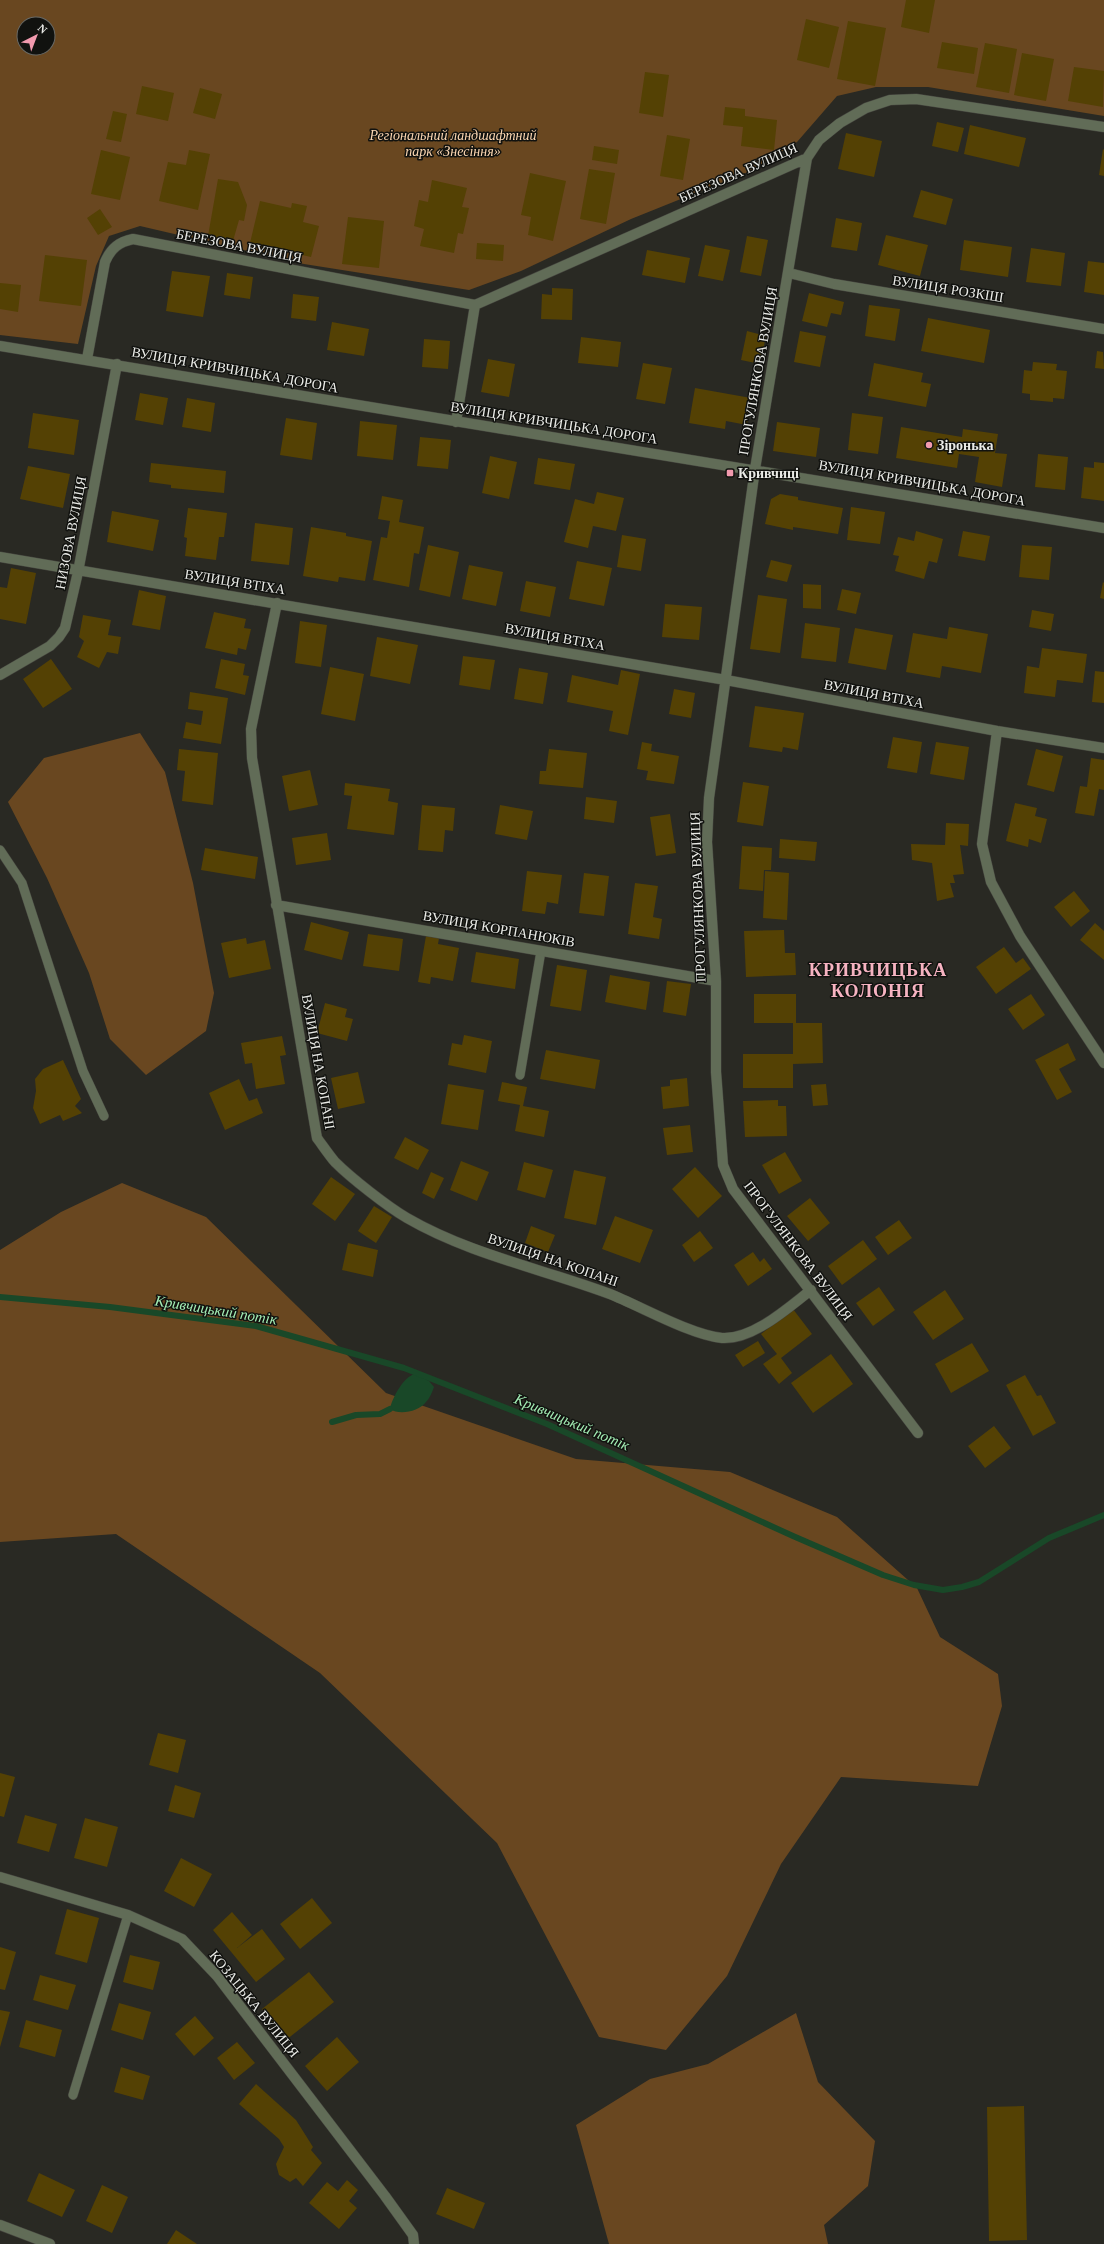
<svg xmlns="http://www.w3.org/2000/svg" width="1104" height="2244" font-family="Georgia,serif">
  <rect width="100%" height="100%" fill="#292923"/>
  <!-- green -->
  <path fill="#694720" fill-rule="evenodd" d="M0,0H1104V116L928,87H876L837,96L797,142L748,172L631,219L521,271L469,290L304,264L140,226L109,236L96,266L78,344L0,335ZM24,24H48V48H24Z
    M140,733L165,772L193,883L214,993L206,1031L146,1075L110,1039L89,973L47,878L8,802L44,758Z
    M122,1183L206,1217L386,1393L576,1459L730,1472L837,1517L917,1588L940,1637L998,1674L1002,1706L978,1786L841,1777L781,1864L727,1976L666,2050L599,2037L497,1843L320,1673L116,1534L0,1542V1250L61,1212Z
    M796,2013L818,2082L875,2141L868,2186L824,2225L828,2244H609L576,2125L650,2079L708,2064Z"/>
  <!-- water -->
  <path fill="#194828" d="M415,1374L429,1381L434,1387C432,1392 430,1398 426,1402C419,1411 400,1416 390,1409C392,1398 404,1376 415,1374Z"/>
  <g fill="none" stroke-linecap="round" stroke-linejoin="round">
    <!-- stream -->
    <path stroke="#194828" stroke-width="6" d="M0,1297L110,1307L256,1326L404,1368L547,1424L793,1536L883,1575L914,1585L943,1590L962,1587L979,1582L1049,1538L1104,1515
      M332,1422L356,1415L380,1414L390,1409"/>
  </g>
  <!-- building -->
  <path fill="#544104" d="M906,0H935L929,33L901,27Z
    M806,19L839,27L829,68L797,60Z
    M848,21L886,28L875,86L837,79Z
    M942,42L978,48L974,74L937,68Z
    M985,43L1017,49L1009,93L976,87Z
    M1022,53L1054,59L1046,101L1014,95Z
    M1074,67L1104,71L1103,107L1068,101Z
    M645,72L669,75L663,117L639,113Z
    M142,86L174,93L168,121L136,114Z
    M200,88L222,94L215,119L193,113Z
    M725,107L745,109V116L777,120L774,150L741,146L743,127L723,125Z
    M113,111L127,114L121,142L106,139Z
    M937,122L964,128L958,152L932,146Z
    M970,125L1026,138L1019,167L964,154Z
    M846,133L882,141L874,177L838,169Z
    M667,135L690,139L683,180L660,176Z
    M594,146L619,150L617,164L592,160Z
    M1103,149L1104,150V176L1099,175Z
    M101,150L130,157L120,200L91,194Z
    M189,150L210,154L198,210L159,201L168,162L186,165Z
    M589,169L615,173L606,224L580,219Z
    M530,173L566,181L553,241L528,235L531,217L521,215Z
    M218,179L238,182L247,205L244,221L239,220L233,241L208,236Z
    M432,180L467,188L462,207L469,208L463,234L458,233L454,253L420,246L424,229L414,226L419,200L428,202Z
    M921,190L953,199L946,225L913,217Z
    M260,201L291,208L292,203L307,206L303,222L319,226L311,257L250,243Z
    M100,209L112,227L98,235L87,218Z
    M348,217L384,221L379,268L342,264Z
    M836,218L862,223L857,251L831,247Z
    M886,235L928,245L920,276L878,265Z
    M747,236L768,240L761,276L740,272Z
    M964,240L1012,247L1008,277L960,270Z
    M477,243L504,245L503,261L476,259Z
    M705,245L730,250L723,281L698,276Z
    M1031,248L1065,253L1061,286L1026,282Z
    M647,250L690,258L685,283L642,275Z
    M45,255L87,260L81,306L39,301Z
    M1088,261L1104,263V295L1084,292Z
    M172,271L210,276L203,317L166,311Z
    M227,273L253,277L250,299L224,295Z
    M0,283L21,285L18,312L0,309Z
    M552,288L573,289L572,320L541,319L542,294L552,295Z
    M809,293L844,302L841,315L831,313L827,327L802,321Z
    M293,294L319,297L316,321L291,318Z
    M869,305L900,309L895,341L865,336Z
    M928,318L990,330L984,363L921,351Z
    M332,322L369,329L364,356L327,350Z
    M747,331L766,336L760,364L741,360Z
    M800,331L826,336L820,367L794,362Z
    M581,337L621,342L618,367L578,363Z
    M424,339L450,341L448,369L422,367Z
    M1103,349L1104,369L1095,368L1097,351L1103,352Z
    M488,359L515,364L509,397L481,392Z
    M1033,362L1057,364L1056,370L1067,371L1064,399L1053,398V402L1030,400V394L1022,393L1024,370L1032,371Z
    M643,363L672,368L665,404L636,399Z
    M874,363L923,373L921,382L931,384L926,407L868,396Z
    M695,388L751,398L747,425L726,421L725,429L689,423Z
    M140,393L168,398L163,425L135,420Z
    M187,398L215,403L211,432L182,427Z
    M33,413L79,420L74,455L28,448Z
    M852,413L883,417L878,454L848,450Z
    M286,418L317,423L312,460L280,455Z
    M360,421L397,425L393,460L357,456Z
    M777,422L820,428L816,457L773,451Z
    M901,427L962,437L963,429L998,434L995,453L1007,454L1002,487L975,482L979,457L959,454L957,468L896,458Z
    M420,437L451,440L448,469L417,466Z
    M1038,454L1068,457L1065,490L1035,487Z
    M490,456L517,462L509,499L482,493Z
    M538,458L575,464L570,490L534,484Z
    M1094,462L1104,463V501L1081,498L1084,467L1094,468Z
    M151,463L226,471L224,493L171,488V485L149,482Z
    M28,466L70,474L63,508L20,499Z
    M597,492L624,498L616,531L593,526L588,548L564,542L575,499L594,504Z
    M780,494L798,497V500L843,508L838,534L793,527V530L765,524L771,499Z
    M382,496L403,500L399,522L424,527L419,554L414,553L409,587L373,580L381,537L387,538L390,521L378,519Z
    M851,507L885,512L880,544L847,540Z
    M188,508L227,513L224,537H219L216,560L185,556L187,538L184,537Z
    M112,511L159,520L153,551L107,542Z
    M255,523L293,528L289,565L251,561Z
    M311,527L346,533V536L372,541L365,581L339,577L338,582L303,576Z
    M916,531L943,539L937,563L929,561L924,579L895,571L899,556L893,555L898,537L914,541Z
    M963,531L990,536L985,561L958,556Z
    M622,535L646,539L641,571L617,567Z
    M428,545L459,552L450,597L419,590Z
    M1022,545L1052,547L1049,580L1019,577Z
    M771,560L792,565L787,582L766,577Z
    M577,561L612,568L604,606L569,599Z
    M469,565L503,572L496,606L462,599Z
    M11,568L36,573L26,624L0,619V587L7,588Z
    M526,581L556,587L550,617L520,611Z
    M1103,582L1104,583V599L1100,598Z
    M803,584L821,585V609L803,608Z
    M842,589L861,593L856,614L837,610Z
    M139,590L166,596L160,630L132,625Z
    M758,595L787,599L780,653L750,649Z
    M665,604L702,607L699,640L662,637Z
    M1032,610L1054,614L1051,631L1029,627Z
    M214,612L246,619L244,628L251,629L246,650L238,648L237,655L205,648Z
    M83,615L111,620L108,635L121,637L118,654L107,652L99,668L77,657L84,641L79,637Z
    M300,621L327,625L321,667L295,663Z
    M805,623L840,628L836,662L801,658Z
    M949,627L988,634L981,673L942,666L940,678L906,672L913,633L947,639Z
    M855,628L893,635L886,670L848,663Z
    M377,637L418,645L410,684L370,676Z
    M1042,648L1087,654L1083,683L1057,680L1055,697L1024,693L1027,666L1039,668Z
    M463,656L495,660L490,690L459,685Z
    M51,659L72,689L43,708L23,679Z
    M221,659L245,664L243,675L249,676L245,695L215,688Z
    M330,667L364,674L355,721L321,714Z
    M519,668L548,673L543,704L514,699Z
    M621,670L640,674L628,735L609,731L613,711L567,702L572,675L618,685Z
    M1095,671L1104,672V703L1092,702Z
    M674,689L695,693L691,718L669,714Z
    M190,692L228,698L221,744L183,738L186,722L201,725L203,711L188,709Z
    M755,706L804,713L798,750L783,747L782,752L749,747Z
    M893,737L922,742L917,773L887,768Z
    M642,742L652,744L651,751L679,756L674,784L646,780L648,771L637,769Z
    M936,742L969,747L964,780L930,774Z
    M179,749L218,753L213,805L182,801L185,771L177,770Z
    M549,749L587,753L583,788L539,784L540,771H546Z
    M1036,749L1063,756L1054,792L1027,785Z
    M1091,758L1104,760V790L1099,789L1094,816L1075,813L1080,786L1087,787Z
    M310,770L318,805L289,811L282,776Z
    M743,782L769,786L763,826L737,822Z
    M345,783L390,789L388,801L398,803L394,835L347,829L352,796L344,795Z
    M586,797L617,801L614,823L584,819Z
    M1015,803L1037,808L1035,816L1047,819L1041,843L1029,839L1028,847L1006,841Z
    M422,805L455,808L453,831L445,830L443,852L418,850Z
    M500,805L533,811L527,840L495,834Z
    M670,814L676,853L656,856L650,817Z
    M946,823L969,824L968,846L960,845L964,874L953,875L955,883H950L954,897L937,901L932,863L912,860L911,844L945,845Z
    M327,833L331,860L296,865L292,838Z
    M780,839L817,842L815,861L779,858Z
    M742,846L772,848L771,870H764L763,891L739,889Z
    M205,848L258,857L255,879L201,870Z
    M527,871L562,875L558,904L547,902L545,914L522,911Z
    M765,871L789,873L787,920L763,918Z
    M584,873L609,876L604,916L579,913Z
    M635,883L658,886L653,917L662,919L659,939L628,934Z
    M1074,891L1090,911L1071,927L1054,907Z
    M311,922L349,932L342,960L304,950Z
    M1095,923L1104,931V960L1080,940Z
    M784,930L785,953H795L796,975L746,977L744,931Z
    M368,934L403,939L399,971L363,966Z
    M426,936L439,938L438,944L459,948L453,981L431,977L430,984L418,982Z
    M246,938L247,944L265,940L271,969L229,978L221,943Z
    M1004,947L1016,963L1023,958L1031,969L996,994L976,967Z
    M476,952L519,959L515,989L471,982Z
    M557,965L587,970L581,1011L550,1006Z
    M610,975L650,982L646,1010L605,1002Z
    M667,981L691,984L686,1016L663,1012Z
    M754,994H796V1023H822L823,1063L793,1064V1088H743V1054H793V1023H754Z
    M1031,994L1045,1015L1023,1030L1008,1009Z
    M325,1003L347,1009L345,1017L353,1019L347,1041L317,1033Z
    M464,1035L492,1041L486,1073L448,1065L452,1043L462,1045Z
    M282,1036L286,1055L280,1056L285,1084L256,1089L252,1063L245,1064L241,1043Z
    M1068,1043L1076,1060L1059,1069L1072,1092L1057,1100L1035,1060Z
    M546,1050L600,1060L595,1089L540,1079Z
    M63,1060L81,1099L75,1106L82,1113L63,1121L60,1115L40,1124L33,1108L36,1091L35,1079L43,1069Z
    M358,1072L365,1103L338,1109L331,1078Z
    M687,1078L689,1106L663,1109L661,1087L670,1086V1080Z
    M239,1079L249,1101L257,1098L263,1113L225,1130L209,1093Z
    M502,1082L527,1087L523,1106L549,1111L544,1137L515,1131L520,1105L498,1101Z
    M448,1084L484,1090L478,1130L441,1124Z
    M826,1084L828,1105L813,1106L811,1085Z
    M778,1100V1106H786L787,1136L745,1137L743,1101Z
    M690,1125L693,1152L667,1155L663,1128Z
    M405,1137L429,1150L418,1170L394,1158Z
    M785,1152L802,1181L779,1194L762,1165Z
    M461,1161L489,1172L477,1201L450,1190Z
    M524,1162L553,1170L545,1198L517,1190Z
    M695,1167L722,1196L698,1218L672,1189Z
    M574,1170L606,1177L596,1225L564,1218Z
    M431,1172L444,1178L434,1199L422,1193Z
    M331,1177L355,1194L335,1221L312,1204Z
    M810,1198L830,1223L808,1241L787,1216Z
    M374,1206L392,1217L376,1243L358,1231Z
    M615,1216L653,1230L640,1263L602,1249Z
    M899,1220L912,1238L888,1255L875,1237Z
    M531,1226L555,1235L548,1252L525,1243Z
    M700,1231L713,1248L694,1262L682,1245Z
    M863,1240L877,1259L842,1285L828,1266Z
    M348,1243L378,1250L373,1277L342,1270Z
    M753,1252L760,1262L764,1258L772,1269L748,1286L734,1265Z
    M879,1287L895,1310L873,1326L856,1303Z
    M945,1290L964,1319L933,1340L913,1312Z
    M793,1309L812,1334L781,1358L792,1373L779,1384L763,1364L777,1354L761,1334Z
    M758,1341L765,1353L743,1367L735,1355Z
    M972,1343L989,1371L951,1393L935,1364Z
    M831,1354L853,1384L813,1413L791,1383Z
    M1025,1375L1037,1396L1041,1395L1056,1423L1033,1436L1006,1385Z
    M994,1426L1011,1448L985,1468L968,1446Z
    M158,1733L186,1740L178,1773L149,1765Z
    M0,1773L15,1777L4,1817L0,1816Z
    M175,1785L201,1793L194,1818L168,1811Z
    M25,1815L57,1824L49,1852L17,1843Z
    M85,1818L118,1827L107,1867L74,1858Z
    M181,1858L212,1874L194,1907L164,1891Z
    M312,1898L332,1923L300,1949L280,1924Z
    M67,1909L99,1918L87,1963L55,1954Z
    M232,1912L252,1935L237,1948L262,1929L285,1959L256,1982L213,1930Z
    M0,1947L16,1952L5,1990L0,1989Z
    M130,1955L160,1962L153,1990L123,1982Z
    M309,1972L334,2002L286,2040L262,2009Z
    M40,1975L76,1985L68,2010L33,2000Z
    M119,2003L151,2012L143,2040L111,2030Z
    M0,2010L10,2012L0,2047Z
    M195,2016L214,2038L194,2056L175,2034Z
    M26,2020L62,2030L55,2057L19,2047Z
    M337,2037L359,2062L327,2091L305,2066Z
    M237,2042L255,2063L234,2080L217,2058Z
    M121,2067L150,2076L143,2100L114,2092Z
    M256,2084L296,2120L313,2147L311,2150L322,2163L303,2186L296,2178L290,2182L279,2175L276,2164L284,2147L279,2139L239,2104Z
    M1024,2106L1027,2240L989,2241L987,2107Z
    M39,2173L75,2190L62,2217L27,2201Z
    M347,2180L358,2190L349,2201L357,2208L339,2229L309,2203L327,2182L338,2191Z
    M102,2185L128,2197L112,2233L86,2221Z
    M447,2188L485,2203L474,2229L436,2214Z
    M176,2230L197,2244H167Z"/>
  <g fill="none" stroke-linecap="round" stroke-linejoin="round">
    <defs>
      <path id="lane" d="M0,850L22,883L83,1071L104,1116
        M520,1075L541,951
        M73,2095L128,1915"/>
      <path id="street" d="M807,158L755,469L709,798L707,842L716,981V1072L723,1165L733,1189L918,1433
        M789,273L834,284L1104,329
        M0,346L1104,528
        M87,359L105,262C111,248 119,242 133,239L475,305L807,158L819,140L840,123L866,108L890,100L916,99L1104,127
        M456,422L475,305
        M0,557L726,680L997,731L1104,748
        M277,603L251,729L252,758L317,1138C323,1146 329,1155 335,1162C351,1178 388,1207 407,1218C469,1254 543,1269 610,1294C640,1306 691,1335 722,1338C753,1340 789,1307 811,1290
        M0,675L50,646L59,637L65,628L78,572L117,364
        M997,731L982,844L991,882L1020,936L1104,1063
        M276,905L716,981
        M0,1877L128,1915L182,1939L217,1976L385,2196L413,2235L414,2244
        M0,2225L50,2244"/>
    </defs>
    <!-- lane casing -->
    <use href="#lane" stroke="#44443e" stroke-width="10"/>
    <!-- street casing -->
    <use href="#street" stroke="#44443e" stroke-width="11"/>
    <!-- lane -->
    <use href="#lane" stroke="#616c57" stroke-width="9"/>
    <!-- street -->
    <use href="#street" stroke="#616c57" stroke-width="10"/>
  </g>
  <!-- markers -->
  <g fill="#f29aae" stroke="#11120f" stroke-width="1.5">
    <circle cx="929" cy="445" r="4"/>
    <rect x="726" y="469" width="8" height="8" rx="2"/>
  </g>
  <g text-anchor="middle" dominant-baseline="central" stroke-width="3" stroke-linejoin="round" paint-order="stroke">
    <!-- park labels -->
    <g font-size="14" font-style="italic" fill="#fcd7b2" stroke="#11120f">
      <text x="453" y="135">Регіональний ландшафтний<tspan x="453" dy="16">парк «Знесіння»</tspan></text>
    </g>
    <!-- street labels -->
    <g font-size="14" fill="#eaebe7" stroke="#11120f">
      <text transform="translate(738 173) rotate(-24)">БЕРЕЗОВА ВУЛИЦЯ</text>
      <text transform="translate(239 246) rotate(11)">БЕРЕЗОВА ВУЛИЦЯ</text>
      <text transform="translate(948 289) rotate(9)">ВУЛИЦЯ РОЗКІШ</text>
      <text transform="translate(235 370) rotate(10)">ВУЛИЦЯ КРИВЧИЦЬКА ДОРОГА</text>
      <text transform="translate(758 371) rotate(-80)">ПРОГУЛЯНКОВА ВУЛИЦЯ</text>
      <text transform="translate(554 423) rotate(9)">ВУЛИЦЯ КРИВЧИЦЬКА ДОРОГА</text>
      <text transform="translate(922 483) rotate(10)">ВУЛИЦЯ КРИВЧИЦЬКА ДОРОГА</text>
      <text transform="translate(71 533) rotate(-79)">НИЗОВА ВУЛИЦЯ</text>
      <text transform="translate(235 582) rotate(9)">ВУЛИЦЯ ВТІХА</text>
      <text transform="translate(555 637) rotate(10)">ВУЛИЦЯ ВТІХА</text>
      <text transform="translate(874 694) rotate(11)">ВУЛИЦЯ ВТІХА</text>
      <text transform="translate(698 897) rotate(-92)">ПРОГУЛЯНКОВА ВУЛИЦЯ</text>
      <text transform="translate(499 929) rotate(10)">ВУЛИЦЯ КОРПАНЮКІВ</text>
      <text transform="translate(318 1062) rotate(80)">ВУЛИЦЯ НА КОПАНІ</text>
      <text transform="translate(798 1251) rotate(53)">ПРОГУЛЯНКОВА ВУЛИЦЯ</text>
      <text transform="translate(553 1260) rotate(19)">ВУЛИЦЯ НА КОПАНІ</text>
      <text transform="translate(254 2004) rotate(51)">КОЗАЦЬКА ВУЛИЦЯ</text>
    </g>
    <!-- poi labels -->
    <g font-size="14" font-weight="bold" fill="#eaebe7" stroke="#11120f" text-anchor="start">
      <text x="937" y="445">Зіронька</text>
      <text x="738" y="473">Кривчиці</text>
    </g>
    <!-- water labels -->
    <g font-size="15" font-style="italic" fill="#a4eeb5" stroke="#11120f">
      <text transform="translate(216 1310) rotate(9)">Кривчицький потік</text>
      <text transform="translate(572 1422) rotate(23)">Кривчицький потік</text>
    </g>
    <!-- district labels -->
    <g font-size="18" font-weight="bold" letter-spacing="1" fill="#f6b3c1" stroke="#11120f">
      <text x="878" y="970">КРИВЧИЦЬКА<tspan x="878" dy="21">КОЛОНІЯ</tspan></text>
    </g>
  </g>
  <!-- north arrow -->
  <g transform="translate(36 36) rotate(42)"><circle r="19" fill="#11120f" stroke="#686965"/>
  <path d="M0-3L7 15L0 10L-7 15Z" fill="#f29aae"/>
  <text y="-6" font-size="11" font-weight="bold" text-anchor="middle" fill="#eaebe7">N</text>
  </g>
</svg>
